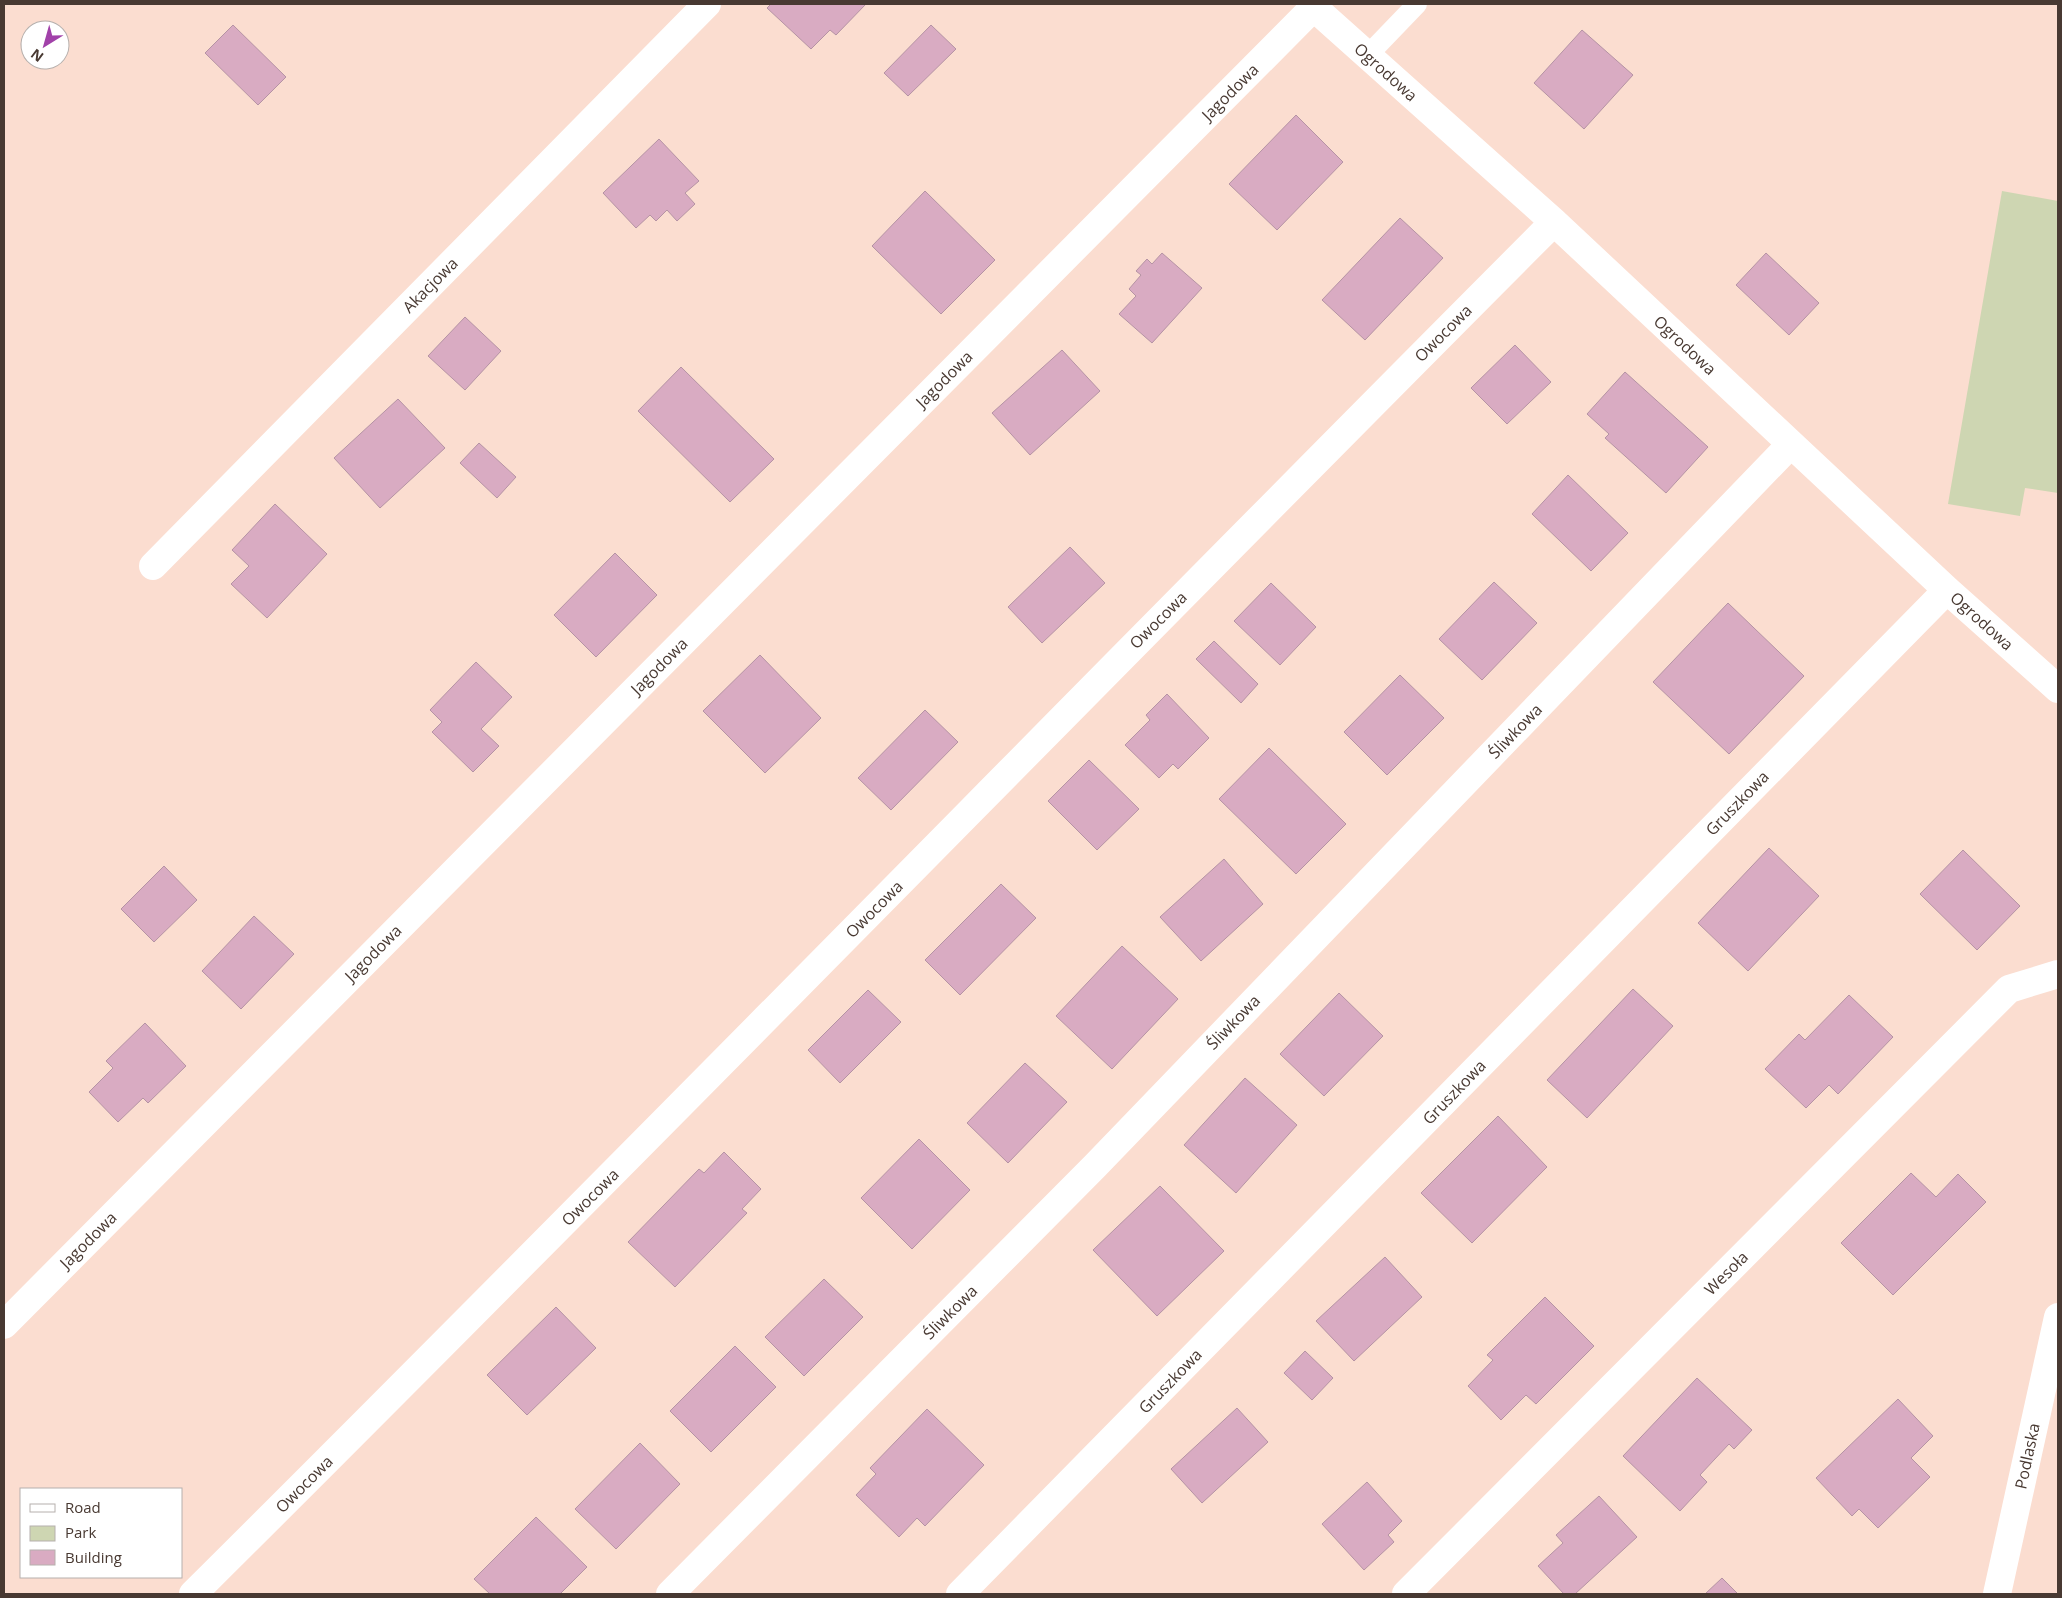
<svg xmlns="http://www.w3.org/2000/svg" width="2062" height="1598" font-family="'Open Sans',sans-serif">
  <rect width="100%" height="100%" fill="#fbddd0"/>
  <!-- green -->
  <path fill="#ced6b2" d="M2002,191L2058,201V493L2025,488L2020,516L1948,504Z"/>
  <!-- building -->
  <path fill="#d9abc2" stroke="#b593a4" d="M771,4H866L836,35L830,30L811,49L767,8Z
    M233,25L286,77L258,105L205,53Z
    M931,25L956,49L908,96L884,73Z
    M1582,30L1633,75L1584,129L1534,83Z
    M1296,115L1343,162L1277,230L1229,184Z
    M659,139L699,181L685,193L695,204L677,221L667,210L656,221L650,215L636,228L603,193Z
    M925,191L995,260L941,314L872,246Z
    M1400,218L1443,258L1365,340L1322,300Z
    M1162,253L1202,288L1152,343L1119,314L1136,296L1129,289L1141,275L1136,271L1147,259L1152,264Z
    M1766,253L1819,303L1789,335L1736,285Z
    M465,317L501,351L465,390L428,356Z
    M1515,345L1551,382L1507,424L1471,388Z
    M1062,350L1100,391L1030,455L992,413Z
    M681,367L774,459L730,502L638,411Z
    M1625,372L1708,447L1666,493L1605,438L1609,434L1587,414Z
    M398,399L445,448L380,508L334,458Z
    M479,443L516,477L497,498L460,463Z
    M1568,475L1628,533L1591,571L1532,514Z
    M275,504L327,554L267,618L231,584L249,566L232,550Z
    M1070,547L1105,583L1042,643L1008,607Z
    M615,553L657,595L596,657L554,615Z
    M1494,582L1537,623L1482,680L1439,639Z
    M1271,583L1316,627L1280,665L1234,621Z
    M1728,603L1804,676L1729,754L1653,682Z
    M1214,641L1258,684L1241,703L1196,659Z
    M760,655L821,718L765,773L703,711Z
    M476,662L512,697L481,729L499,746L473,772L432,732L442,722L430,710Z
    M1400,675L1444,718L1387,775L1344,732Z
    M1167,694L1209,738L1178,769L1173,764L1159,778L1125,745L1150,720L1146,715Z
    M925,710L958,742L891,810L858,778Z
    M1269,748L1346,824L1296,874L1219,799Z
    M1089,760L1139,809L1097,850L1048,801Z
    M1769,848L1819,896L1748,971L1698,923Z
    M1963,850L2020,906L1977,950L1920,894Z
    M1224,859L1263,904L1201,961L1160,917Z
    M164,866L197,900L154,942L121,909Z
    M1001,884L1036,918L960,995L925,960Z
    M254,916L294,954L241,1009L202,971Z
    M1122,946L1178,999L1112,1069L1056,1016Z
    M1633,989L1673,1026L1587,1118L1547,1080Z
    M868,990L901,1022L840,1083L808,1050Z
    M1339,993L1383,1036L1324,1096L1280,1054Z
    M1849,995L1893,1037L1838,1094L1829,1085L1806,1108L1765,1069L1799,1034L1805,1040Z
    M145,1023L186,1066L148,1103L143,1098L118,1122L89,1092L113,1068L106,1061Z
    M1025,1063L1067,1102L1008,1163L967,1123Z
    M1245,1078L1297,1125L1236,1193L1184,1145Z
    M1498,1116L1547,1167L1472,1243L1421,1193Z
    M919,1139L970,1190L912,1249L861,1198Z
    M724,1152L761,1189L742,1209L747,1213L675,1287L628,1242L699,1169L704,1173Z
    M1911,1173L1936,1197L1958,1174L1986,1202L1893,1295L1841,1243Z
    M1160,1186L1224,1251L1157,1316L1093,1250Z
    M1385,1257L1422,1297L1354,1361L1316,1321Z
    M824,1279L863,1317L804,1376L765,1337Z
    M1545,1297L1594,1346L1536,1404L1526,1395L1501,1420L1468,1386L1493,1360L1487,1355Z
    M556,1307L596,1348L527,1415L487,1375Z
    M735,1346L776,1387L711,1452L670,1411Z
    M1305,1351L1333,1378L1312,1400L1284,1373Z
    M1697,1378L1752,1430L1734,1449L1729,1444L1700,1475L1707,1482L1680,1511L1623,1456Z
    M1898,1399L1933,1436L1911,1458L1930,1477L1878,1528L1859,1509L1852,1516L1816,1478Z
    M1237,1408L1268,1442L1202,1503L1171,1469Z
    M927,1409L984,1465L925,1526L917,1518L899,1537L856,1495L876,1474L870,1468Z
    M640,1443L680,1484L616,1549L575,1509Z
    M1367,1482L1402,1521L1388,1535L1394,1542L1364,1570L1322,1524Z
    M1599,1496L1637,1537L1575,1594H1564L1538,1566L1563,1543L1556,1535Z
    M536,1517L587,1567L560,1594H490L474,1579Z
    M1722,1578L1738,1594H1705Z"/>
  <g fill="none" stroke-linecap="round" stroke-linejoin="round">
    <!-- service -->
    <path stroke="#fff" stroke-width="20" d="M1368,55L1417,4"/>
    <!-- minor -->
    <path stroke="#fff" stroke-width="28" d="M1310,4L1554,222L1947,590L2058,689
      M153,566L707,4
      M4,1325L1314,7
      M193,1594C650,1140 1099,678 1554,222
      M670,1594L1095,1166L1791,444
      M960,1594L1947,590
      M1406,1594L2009,989L2058,974"/>
    <!-- tertiary -->
    <path stroke="#fff" stroke-width="28" d="M1997,1594L2058,1317"/>
  </g>
  <g text-anchor="middle" dominant-baseline="central" stroke-width="4.5" stroke-linejoin="round" paint-order="stroke">
    <!-- street labels -->
    <g font-size="16" fill="#483932" stroke="#fff">
      <text transform="translate(1386 72) rotate(42)">Ogrodowa</text>
      <text transform="translate(1230 92) rotate(-45)">Jagodowa</text>
      <text transform="translate(430 285) rotate(-45)">Akacjowa</text>
      <text transform="translate(1443 333) rotate(-45)">Owocowa</text>
      <text transform="translate(1685 345) rotate(43)">Ogrodowa</text>
      <text transform="translate(944 379) rotate(-45)">Jagodowa</text>
      <text transform="translate(1158 620) rotate(-45)">Owocowa</text>
      <text transform="translate(1982 621) rotate(42)">Ogrodowa</text>
      <text transform="translate(659 666) rotate(-45)">Jagodowa</text>
      <text transform="translate(1515 731) rotate(-46)">Śliwkowa</text>
      <text transform="translate(1737 803) rotate(-46)">Gruszkowa</text>
      <text transform="translate(874 909) rotate(-45)">Owocowa</text>
      <text transform="translate(373 953) rotate(-45)">Jagodowa</text>
      <text transform="translate(1233 1022) rotate(-46)">Śliwkowa</text>
      <text transform="translate(1454 1092) rotate(-46)">Gruszkowa</text>
      <text transform="translate(590 1197) rotate(-45)">Owocowa</text>
      <text transform="translate(88 1240) rotate(-45)">Jagodowa</text>
      <text transform="translate(1726 1273) rotate(-45)">Wesoła</text>
      <text transform="translate(950 1312) rotate(-45)">Śliwkowa</text>
      <text transform="translate(1170 1381) rotate(-46)">Gruszkowa</text>
      <text transform="translate(2027 1456) rotate(-78)">Podlaska</text>
      <text transform="translate(304 1484) rotate(-45)">Owocowa</text>
    </g>
  </g>
  <!-- border -->
  <rect width="2062" height="1598" fill="none" stroke="#483932" stroke-width="10"/>
  <!-- legend -->
  <rect x="20" y="1488" width="162" height="90" fill="#ffffff" stroke="#b6b0ad"/>
  <rect x="30" y="1504" width="25" height="8" fill="#ffffff" stroke="#b6b0ad"/>
  <text x="65" y="1513" font-size="15" fill="#483932">Road</text>
  <rect x="30" y="1526" width="25" height="15" fill="#ced6b2" stroke="#b6b0ad"/>
  <text x="65" y="1538" font-size="15" fill="#483932">Park</text>
  <rect x="30" y="1550" width="25" height="15" fill="#d9abc2" stroke="#b6b0ad"/>
  <text x="65" y="1563" font-size="15" fill="#483932">Building</text>
  <!-- north arrow -->
  <g transform="translate(45 45) rotate(217)"><circle r="24" fill="#ffffff" stroke="#b6b0ad"/>
  <path d="M0-4L9 19L0 12L-9 19Z" fill="#a141a9"/>
  <text y="-8" font-size="14" font-weight="bold" text-anchor="middle" fill="#483932">N</text>
  </g>
</svg>
